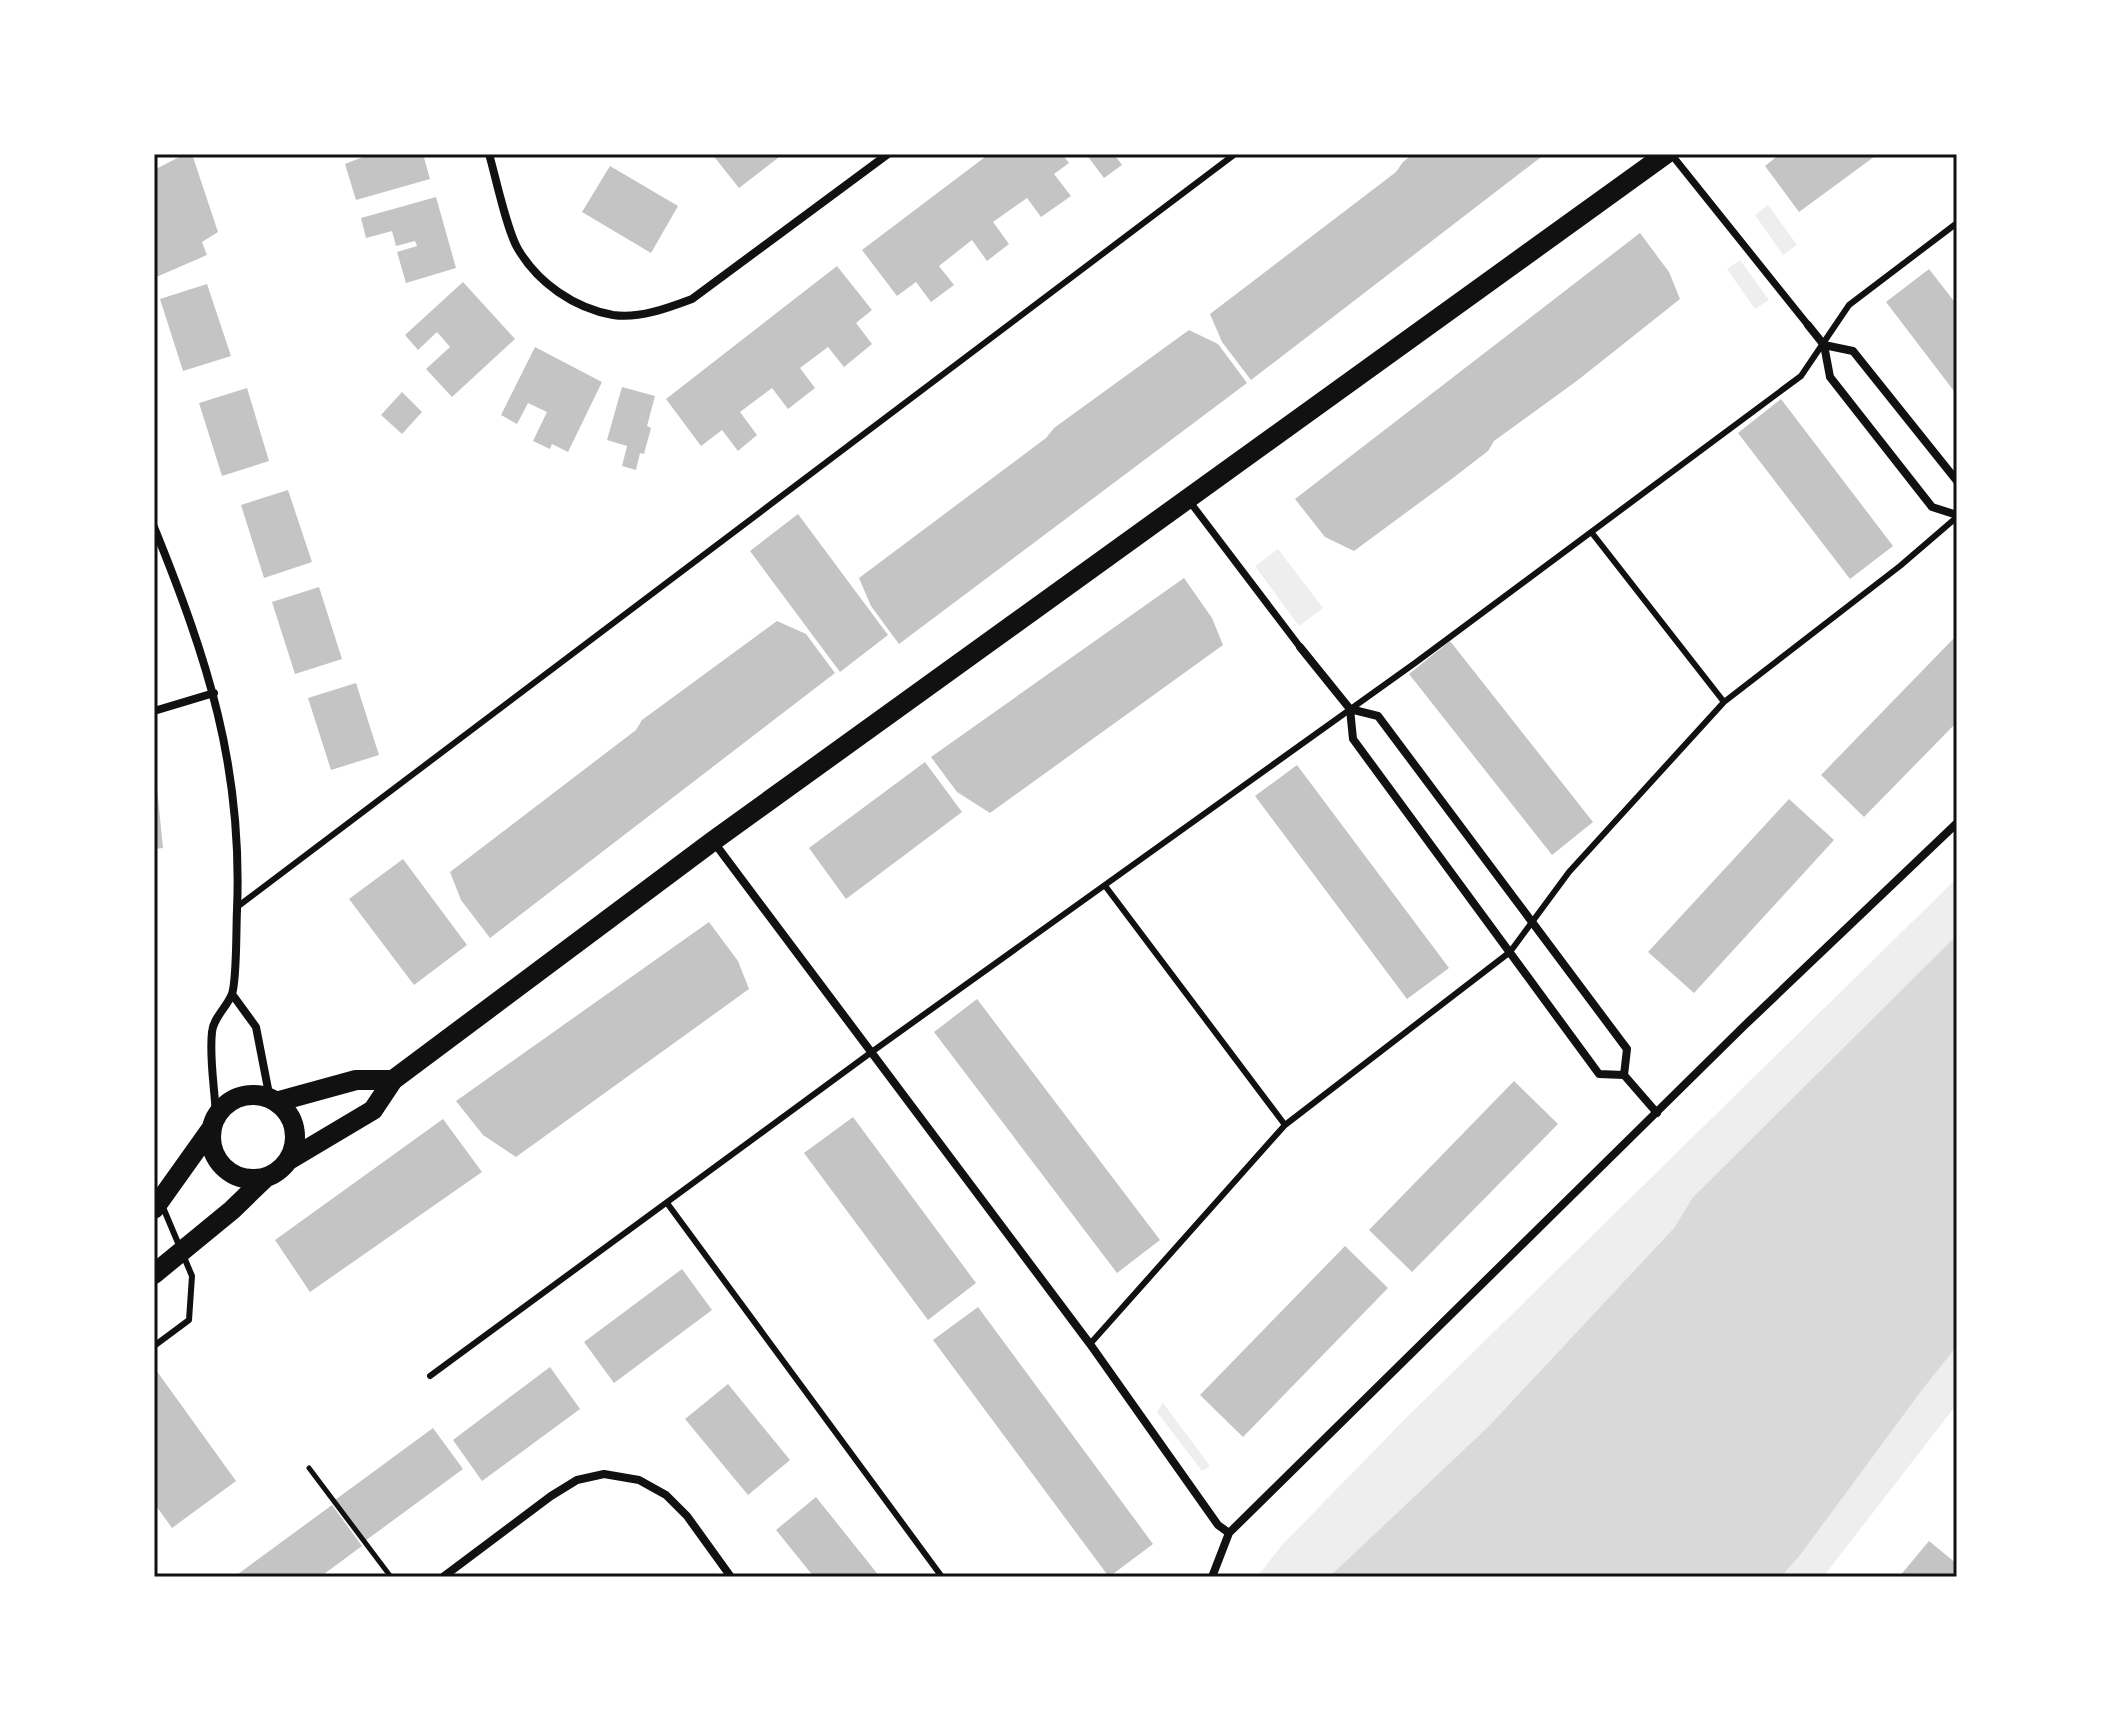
<svg xmlns="http://www.w3.org/2000/svg" width="2111" height="1731" font-family="'DejaVu Sans',sans-serif">
  <rect width="100%" height="100%" fill="#fff"/>
  <!-- green -->
  <path fill="#eee" d="M1768,205L1797,245L1783,255L1755,215Z
    M1740,260L1769,300L1755,309L1727,269Z
    M1278,549L1323,608L1299,626L1255,566Z
    M1957,878V935L1693,1197L1674,1228L1488,1427L1329,1577H1257L1281,1546L1407,1417Z
    M1957,1346V1404L1823,1577H1781L1801,1554L1922,1390Z
    M1163,1403L1210,1466L1202,1471L1157,1412Z"/>
  <!-- water -->
  <path fill="#d9d9d9" d="M1957,935V1346L1922,1390L1801,1554L1781,1577H1329L1488,1427L1674,1228L1693,1197Z"/>
  <!-- building -->
  <path fill="#c4c4c4" d="M185,154H192L218,232L202,242L207,255L154,278V170Z
    M370,154H423L430,179L356,200L345,164Z
    M712,154H783L739,188Z
    M989,154H1062L1069,163L1054,174L1071,196L1041,217L1027,198L993,222L1009,244L987,261L972,240L939,266L954,285L931,302L916,282L897,296L862,250Z
    M1086,154H1114L1122,165L1104,178Z
    M1413,154H1545L1251,380L1222,342L1210,314L1396,172L1403,162Z
    M1780,154H1878L1799,212L1765,166Z
    M610,166L678,206L651,253L582,212Z
    M436,197L456,268L406,283L397,252L417,246L415,241L396,246L392,231L366,238L361,218Z
    M1640,233L1669,272L1680,299L1578,380L1494,441L1488,451L1453,478L1354,551L1325,537L1295,499Z
    M837,266L872,310L856,323L872,344L844,367L828,347L800,368L815,388L788,409L772,388L740,412L757,435L738,451L722,430L701,446L666,399Z
    M1929,269L1957,305V395L1886,302Z
    M463,282L515,339L452,397L426,369L450,347L437,332L418,350L405,335Z
    M207,284L231,356L183,371L160,299Z
    M1189,330L1218,344L1247,383L899,644L871,606L859,578L1046,438L1054,428Z
    M535,347L602,382L568,452L552,444L550,449L533,441L547,412L528,403L517,424L501,415Z
    M622,387L655,396L647,426L651,428L644,454L640,453L636,470L622,466L627,446L607,440Z
    M247,388L269,461L222,476L199,403Z
    M402,392L422,412L402,434L381,415Z
    M1781,399L1893,546L1850,579L1738,433Z
    M288,490L312,562L264,578L241,505Z
    M798,514L888,635L840,672L750,551Z
    M1184,578L1212,618L1223,645L990,813L957,792L931,757Z
    M319,587L342,659L295,674L272,602Z
    M777,621L806,634L835,673L490,938L461,900L450,872L636,730L642,720Z
    M1957,635V722L1864,817L1821,775Z
    M1450,641L1593,822L1552,855L1409,674Z
    M356,683L379,755L331,770L308,698Z
    M925,762L962,812L846,899L809,848Z
    M1297,765L1449,968L1407,999L1255,796Z
    M154,777H156L163,848L154,849Z
    M1789,799L1834,840L1694,993L1648,952Z
    M403,859L467,945L414,985L349,899Z
    M709,922L738,961L749,989L516,1157L483,1135L456,1101Z
    M977,999L1160,1240L1117,1273L934,1032Z
    M1514,1081L1558,1124L1412,1272L1369,1230Z
    M853,1117L976,1283L928,1320L804,1153Z
    M443,1119L482,1172L310,1292L275,1240Z
    M1345,1246L1388,1288L1243,1437L1200,1395Z
    M682,1269L712,1310L614,1383L584,1342Z
    M978,1307L1153,1544L1109,1577L933,1340Z
    M550,1367L580,1409L482,1481L453,1440Z
    M156,1370L236,1481L172,1528L154,1503V1372Z
    M728,1384L790,1460L748,1495L685,1419Z
    M433,1428L463,1469L365,1541L335,1500Z
    M816,1497L880,1577H814L776,1530Z
    M332,1505L362,1546L320,1577H234Z
    M1929,1541L1957,1564V1577H1899Z"/>
  <g fill="none" stroke-linecap="round" stroke-linejoin="round">
    <!-- path -->
    <path stroke="#111" stroke-width="5" d="M309,1468L391,1577"/>
    <!-- service -->
    <path stroke="#111" stroke-width="6" d="M1592,533L1724,702
      M1106,887L1285,1125
      M237,907L1235,154
      M667,1203L942,1577
      M1090,1344L1285,1125L1510,952L1569,872L1724,702L1900,566L1957,517
      M154,1346L189,1320L192,1276L162,1205
      M430,1376L873,1051L1415,663L1801,376L1849,305L1957,223"/>
    <!-- pedestrian -->
    <path stroke="#111" stroke-width="7" d="M1671,154L1808,325
      M1190,502L1300,647"/>
    <!-- minor -->
    <path stroke="#111" stroke-width="8" d="M489,154C496,178 507,231 518,249C538,283 574,308 613,315C639,319 668,308 692,299L888,154
      M1808,325L1824,345L1830,377L1932,507L1957,515
      M1824,345L1853,351L1957,481
      M154,527C207,658 243,766 237,910C236,929 237,979 232,994C227,1007 213,1018 212,1032C209,1059 215,1089 216,1117
      M1300,647L1350,709L1353,739L1599,1074L1624,1075
      M1350,709L1378,716L1627,1049L1624,1075L1657,1113
      M154,711L214,693
      M713,841L1090,1344L1218,1525L1229,1533
      M232,994L256,1027L270,1099
      M443,1577L551,1496L577,1480L604,1474L639,1480L666,1495L687,1516L731,1577
      M1212,1577L1229,1533L1744,1026L1957,823"/>
    <!-- primary -->
    <path stroke="#111" stroke-width="20" d="M211 1137a42 42 0 1 1 84 0a42 42 0 1 1-84 0Z
      M276,1102L356,1080H393
      M289,1160L373,1110L393,1080L713,841L1666,154
      M154,1209L211,1129
      M154,1274L232,1210L265,1178"/>
  </g>
  <!-- border -->
  <rect width="2111" height="1731" fill="none" stroke="#ffffff" stroke-width="312"/>
  <rect x="156" y="156" width="1799" height="1419" fill="none" stroke="#111" stroke-width="3"/>
</svg>
